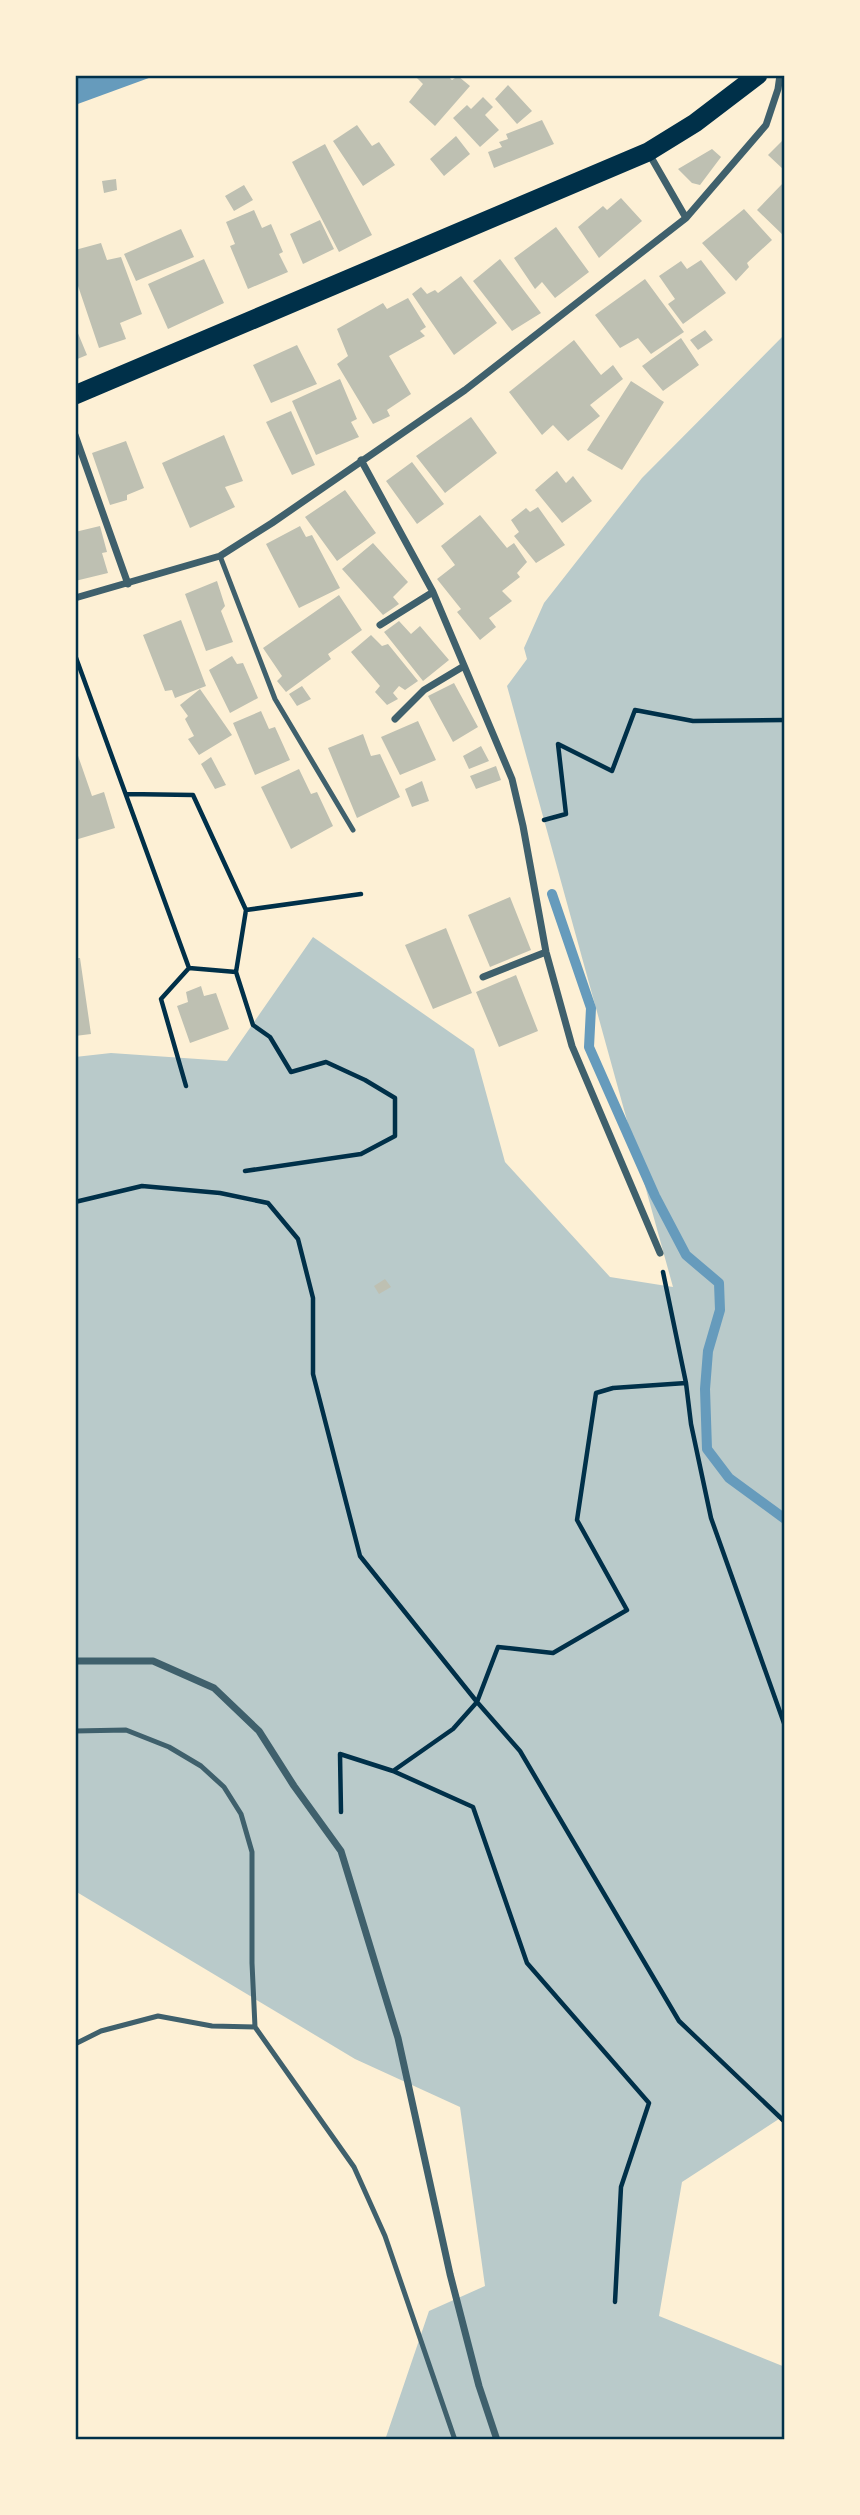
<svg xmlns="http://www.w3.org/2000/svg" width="860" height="2515" font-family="'IBM Plex Sans',sans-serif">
  <rect width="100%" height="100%" fill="#fdf0d5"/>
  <!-- green -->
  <path fill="#b9caca" d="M785,334V2115L682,2182L659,2316L785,2367V2440H385L429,2311L485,2286L460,2107L355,2059L75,1891V1057L111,1053L227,1061L313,937L474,1049L505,1162L610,1277L673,1287L507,686L527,659L524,648L544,603L642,478Z"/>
  <!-- water -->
  <path fill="#669bbc" d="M75,75H157L75,105Z"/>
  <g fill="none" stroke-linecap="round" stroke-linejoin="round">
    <!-- stream -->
    <path stroke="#669bbc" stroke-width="10" d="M552,894L591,1008L589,1047L655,1196L686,1255L719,1283L720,1310L708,1351L705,1389L707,1449L729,1478L785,1519"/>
  </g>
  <!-- building -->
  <path fill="#bec0b2" d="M414,75H447L452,80L458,76L470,86L435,126L409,102L423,84Z
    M508,85L532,111L517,124L495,99Z
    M483,97L493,107L485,115L499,130L480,147L453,118L467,105L471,109Z
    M542,120L554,144L494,168L488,152L502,147L499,142L508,139L506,134Z
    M357,125L372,146L379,142L395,165L363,186L333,141Z
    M456,136L470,154L444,176L430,159Z
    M785,138V171L768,155Z
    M325,144L372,235L339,252L292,162Z
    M712,149L721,157L700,185L692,183L678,169Z
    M116,179L117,190L104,193L102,181Z
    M783,183L785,185V237L757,210Z
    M244,185L253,200L234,211L225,196Z
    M621,198L642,221L599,258L578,227L603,206L607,210Z
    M744,209L772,240L747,263L749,267L736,281L702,243Z
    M254,210L262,228L271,224L283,252L279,254L288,272L248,289L230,246L235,244L226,222Z
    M320,220L334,249L303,264L290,234Z
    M556,227L589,272L555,298L542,282L535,289L514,258Z
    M181,229L194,257L136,281L124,254Z
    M101,243L107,260L121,257L142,314L120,323L126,339L99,348L75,277V250Z
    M204,259L224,303L168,329L148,284Z
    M500,259L541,313L512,331L473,281Z
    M701,260L726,293L683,324L668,304L675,299L659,276L681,261L687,269Z
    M461,276L497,323L454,355L412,294L421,287L427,294L435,290L438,293Z
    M645,279L684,332L651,354L638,338L620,348L595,315Z
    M408,298L426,327L420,331L425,336L389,356L411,394L387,410L390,416L373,424L337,364L348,356L337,329L383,303L387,309Z
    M75,326L87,355L75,360Z
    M705,330L713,340L698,350L690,340Z
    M681,338L699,365L663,391L642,366Z
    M574,340L601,375L613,365L623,379L590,405L600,416L568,441L553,425L542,435L509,392Z
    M297,345L317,384L271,403L253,365Z
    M340,379L357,419L351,422L359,437L316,455L292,401Z
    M631,381L664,402L622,470L587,450Z
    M291,411L315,465L292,475L266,422Z
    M471,417L497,453L445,493L416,456Z
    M224,435L243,481L225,487L235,507L190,528L162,463Z
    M126,441L144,488L127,495V500L110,505L92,453Z
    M412,462L444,504L417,524L386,481Z
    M557,471L566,483L573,476L592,501L562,523L535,490Z
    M345,490L376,533L337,561L305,517Z
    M538,507L565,545L536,563L514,536L519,532L511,520L526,508L530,512Z
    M480,515L507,548L514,543L527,562L517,573L520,577L502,591L512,601L489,618L496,627L480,640L457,612L461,609L437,579L455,565L441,546Z
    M100,526L107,552L102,553L108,573L75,581V532Z
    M300,526L306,537L312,535L340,588L299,608L266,544Z
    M373,543L408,582L393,597L399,604L383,615L342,569Z
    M217,581L225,606L221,611L233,642L206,651L185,594Z
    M339,595L362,630L328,654L331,659L286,692L277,681L282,676L263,648Z
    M181,620L206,686L175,698L172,690L165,691L143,635Z
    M399,621L411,634L420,626L449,660L423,681L384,632Z
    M371,635L382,646L388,644L418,681L405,690L399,686L393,693L398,699L387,705L375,692L380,686L351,652Z
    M232,656L237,664L243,663L258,698L230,713L209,670Z
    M454,683L478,727L453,742L428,696Z
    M302,686L311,699L297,706L289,694Z
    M200,689L232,735L199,755L188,739L194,736L185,719L188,716L180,705Z
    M261,711L269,729L275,727L290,760L255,775L233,723Z
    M418,721L436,760L400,775L381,737Z
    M363,734L371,756L380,754L400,797L357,818L328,748Z
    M481,746L489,761L469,769L463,756Z
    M75,747L92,796L104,792L115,828L75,840Z
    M211,757L226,785L215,789L201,764Z
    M496,766L501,780L476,789L470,776Z
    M299,769L311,794L317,792L333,826L291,849L261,787Z
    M422,781L429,801L412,807L405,789Z
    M510,897L531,950L490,967L468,915Z
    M446,928L472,993L433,1009L405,945Z
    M75,958H80L91,1034L75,1036Z
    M516,975L538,1031L499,1047L476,992Z
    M201,986L204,996L216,993L229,1029L190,1043L177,1006L188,1002L186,992Z
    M385,1279L391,1287L379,1294L374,1286Z"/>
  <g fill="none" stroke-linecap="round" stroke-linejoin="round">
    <!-- path -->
    <path stroke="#003049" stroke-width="4.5" d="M75,655L189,968
      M126,794L193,795L246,910
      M544,820L566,814L558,744L612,771L635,710L693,721L785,720
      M189,968L236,972L253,1025L270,1037L291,1072L326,1062L365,1080L395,1098V1136L361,1154L245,1171
      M236,972L246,910L361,894
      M186,1086L161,999L189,968
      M75,1202L142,1186L220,1193L268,1203L298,1239L313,1298V1374L360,1556L477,1702L520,1751L679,2021L785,2122
      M663,1272L686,1383L691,1424L711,1518L785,1726
      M393,1771L453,1729L477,1702L498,1647L553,1653L627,1610L577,1520L596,1393L613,1388L686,1383
      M341,1812L340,1754L393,1771L473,1807L527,1963L649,2103L621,2187L615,2302"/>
    <!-- service -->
    <path stroke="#3f606c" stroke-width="5" d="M220,556L275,699L353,830
      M75,1731L126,1730L169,1747L201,1766L224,1787L241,1814L252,1852V1963L255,2027L354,2167L385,2236L455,2440
      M75,2044L101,2031L158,2016L212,2026L255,2027"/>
    <!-- minor -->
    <path stroke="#3f606c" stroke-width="7" d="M648,152L686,218
      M75,435L128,584
      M361,460L433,592L512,779L523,826L546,952L572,1046L660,1253
      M75,598L220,556L272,523L465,390L686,218L766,125L778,89L780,75
      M380,625L433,592
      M395,719L424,690L464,666
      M483,977L546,952
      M75,1661H153L214,1688L259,1731L294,1786L341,1851L398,2038L450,2274L479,2386L497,2440"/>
    <!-- trunk -->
    <path stroke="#003049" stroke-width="19" d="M75,395L648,152L695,123L758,75"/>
  </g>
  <!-- border -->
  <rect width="860" height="2515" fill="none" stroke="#fdf0d5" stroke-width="154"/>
  <rect x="77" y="77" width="706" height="2361" fill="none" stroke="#003049" stroke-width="2.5"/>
</svg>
